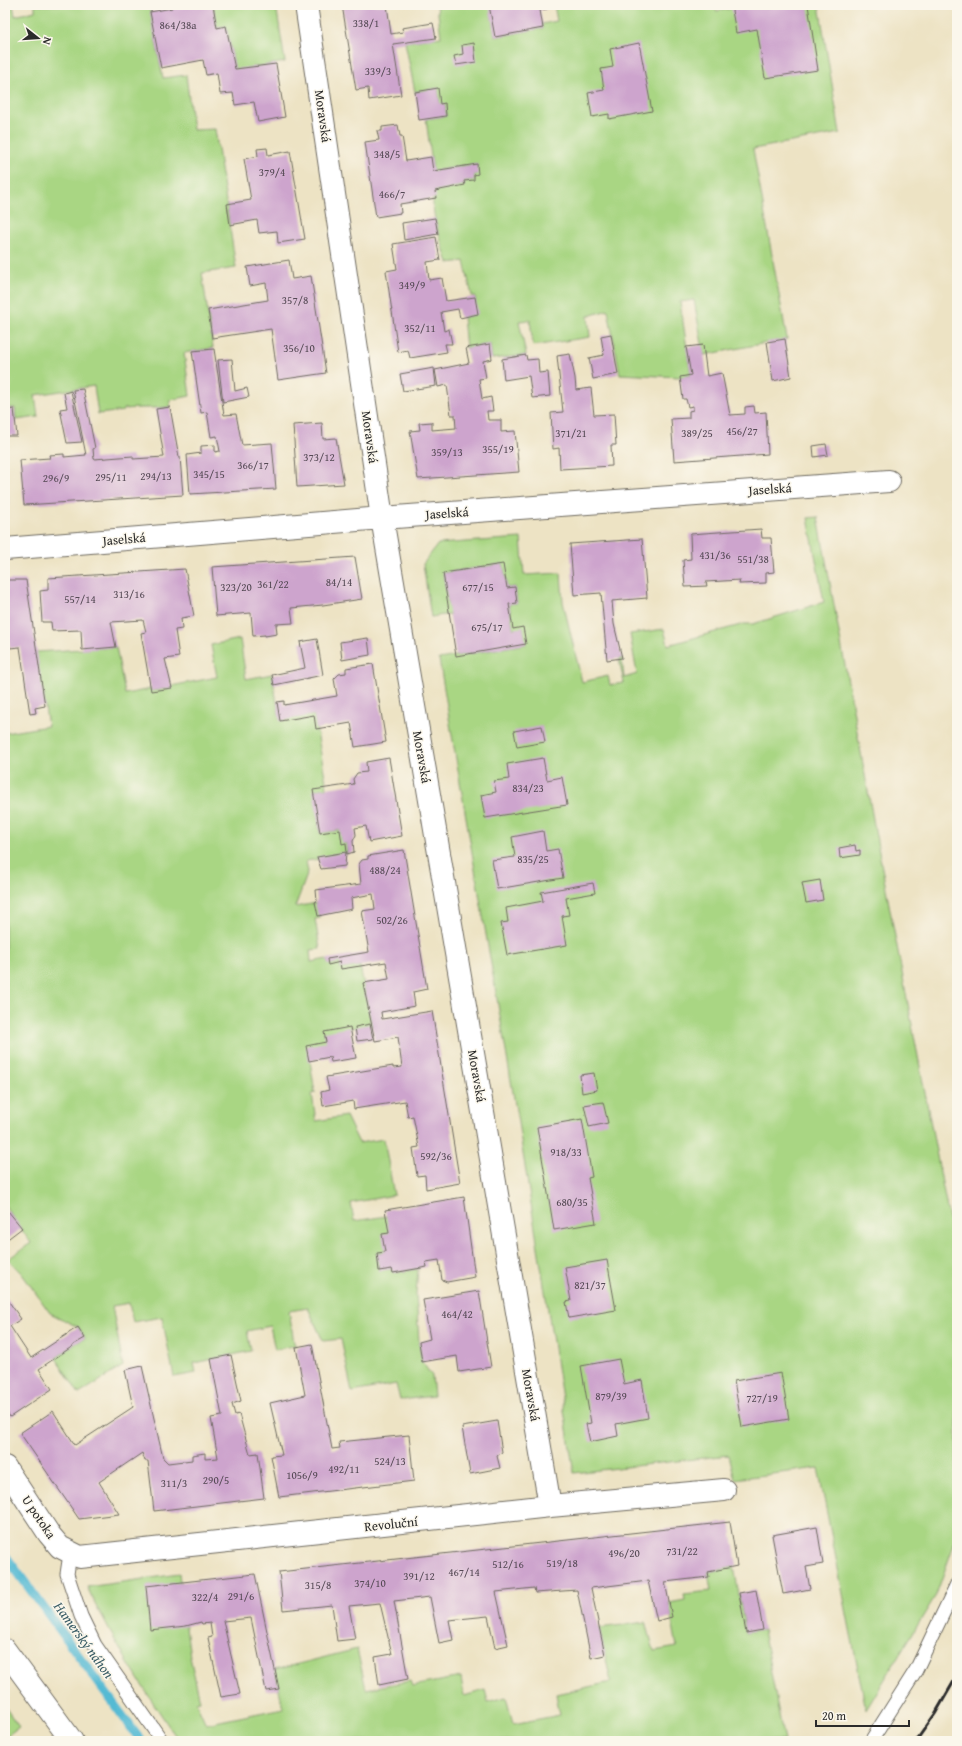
<svg xmlns="http://www.w3.org/2000/svg" width="962" height="1746" font-family="'Gentium Book Plus',serif">
  <rect width="100%" height="100%" fill="#fbf7ec"/>
  <filter id="ink" filterUnits="userSpaceOnUse"><feTurbulence type="fractalNoise" baseFrequency=".025" numOctaves="2"/><feDisplacementMap in="SourceGraphic" scale="8" xChannelSelector="R" yChannelSelector="G"/><feConvolveMatrix kernelMatrix="1 2 1 2 8 2 1 2 1" color-interpolation-filters="sRGB"/></filter>
  <filter id="wash" filterUnits="userSpaceOnUse"><feTurbulence type="fractalNoise" baseFrequency=".012" numOctaves="4" result="noise"/><feDisplacementMap in="SourceGraphic" scale="16" xChannelSelector="R" yChannelSelector="G"/><feGaussianBlur stdDeviation="0.9" result="paint"/><feColorMatrix in="noise" values="0 0 0 0 0 0 0 0 0 0 0 0 0 0 0 0 0 1.4 0 .05"/><feComposite in="paint" operator="in"/></filter>
  <g filter="url(#wash)">
    <rect width="100%" height="100%" fill="#ede3c4"/>
    <!-- green -->
    <path fill="#a9d683" stroke="#6a8057" d="M5,5H13L15,16L35,11V5H149L163,78L186,75L193,130L215,129L236,268L202,273L213,348L184,353L190,396L170,400V407C154,409 140,407 124,409V411L98,414L94,386L35,395L38,417L16,420L15,408H5Z
      M213,5H276L285,62L235,70L226,26L217,28Z
      M437,5H490L495,37L543,28L542,24L557,21L554,5H715L716,11L740,7L819,5L840,133L753,149L787,339L704,355L694,300L680,302L691,375L680,377L620,374L608,310L588,316L590,337L533,346L530,320L519,321L526,355L492,359L490,344L466,348L463,317L477,314L475,296H472L464,261L448,263C442,243 429,211 434,190L464,185V181L474,180V175L477,174V164L433,171L426,119L446,116L445,104H440L438,88L415,92L405,42L441,37Z
      M818,517L879,852L957,1261V1536L936,1595L866,1710L818,1468L735,1479L729,1455L574,1473L517,1116L439,659L526,644L523,628L513,629L509,604L517,603L515,587L507,588L503,564L443,573L450,614L431,617L423,564L438,544L521,538L524,575L561,573L563,602L582,682L608,676L610,685L624,683L619,659L622,658L624,678L637,674L630,634L664,629L668,645L744,624H753L824,602L808,518Z
      M240,639L246,679L272,674L280,720L314,715L327,788L314,790L320,833L340,830L342,843H346L347,854L306,861L308,872L295,907L317,903L320,918L315,919L320,949L310,950L311,962L327,959L329,965L340,962L341,969L360,966L372,1026L356,1028L351,1027V1029L327,1034L329,1044L308,1048L315,1093L312,1094L316,1121L346,1116L359,1143L384,1139L394,1195L351,1203L354,1221L387,1216L395,1250L377,1253L379,1270L392,1269L393,1273L418,1269L416,1294L419,1342L422,1362L432,1376L434,1396L400,1400L396,1384L352,1392L341,1339L323,1341L308,1308L289,1311L294,1343L296,1345L275,1350L270,1326L247,1331L251,1351L194,1363L196,1373L174,1377L162,1317L133,1322L129,1303L112,1306L123,1366L79,1394L56,1358L73,1346V1345L85,1338L78,1327L50,1313L22,1274L8,1259L31,1243L5,1206V733L48,726L36,652L116,647L125,694L151,689V691L172,688L171,686L217,677L211,645Z
      M734,1567L746,1633L763,1630L784,1741H179C145,1692 113,1641 87,1587L179,1574L190,1657L200,1701L196,1702L206,1724L283,1708L275,1670L357,1649L366,1689L410,1681L412,1686L461,1677L464,1696L485,1690L488,1702L506,1697L513,1724L560,1715L556,1694L611,1682L599,1628L646,1622L654,1651L677,1647L669,1603L685,1600L684,1594L711,1591L708,1572Z
      M5,1707L19,1727L5,1737Z"/>
    <g fill="none" stroke-linecap="round" stroke-linejoin="round">
      <!-- stream -->
      <path stroke="#55bad3" stroke-width="9" d="M5,1555L141,1741"/>
    </g>
    <g id="blocks">
      <!-- building -->
      <path fill="#cda4cd" d="M172,5H213L217,28L226,26L235,69L276,64L285,117L258,122L254,102L235,105L233,93L220,94L217,73L206,75L203,60L161,68L150,12L172,8Z
        M342,5H387L391,34L403,32L402,28L433,23L436,38L393,44L401,95L369,100L368,88L356,90Z
        M489,5H547V9L540,10L543,28L495,37Z
        M731,5H808L818,70L765,78L757,29L736,33Z
        M474,43L476,62L456,65L454,56L463,54L462,45Z
        M639,43L652,111L609,119V114L592,117L588,93L604,90L601,69L613,67L610,49Z
        M438,88L440,104L445,103L446,116L419,120L415,92Z
        M398,125L400,136H402L406,161L431,157L433,171L477,164L478,174L474,175V180L464,181L465,185L435,191L436,198L400,204L401,213L376,217L365,142L379,140L377,131H382V127Z
        M267,148L268,155L290,151L305,239L278,243L277,231L259,233L257,220L230,225L227,204L251,200L244,159L258,156L257,149Z
        M435,218L438,234L404,240L402,223Z
        M436,237L440,260L427,262L429,280L442,278L446,301L475,297L478,314L460,318L458,309L441,312L444,331L449,329L452,344H445L447,352L410,358L408,350L398,352L386,271L397,269L393,244Z
        M289,260L292,279L311,276L326,373L278,380L271,329L212,338L208,310L268,300L266,283L250,286L247,267Z
        M611,334L618,374L593,379L589,358L604,355L601,336Z
        M785,339L791,377L773,381L767,342Z
        M490,344L492,359L483,361L486,378L479,379L482,399L491,397L493,411H487L488,420H501V432L515,431L519,472L418,479L410,431L420,430L419,423L432,422V430L456,428L455,415H451L447,385L438,387L435,370L469,363L466,348Z
        M703,345L707,376L722,373L730,415L745,414V407L754,406L755,413L766,412L768,454L674,461L671,419L689,418V411L693,410V406L688,407L686,399H683L680,377L691,375L686,347Z
        M214,349L224,415L236,414L242,445L272,443L276,489L190,494L187,455L201,453V446L215,445V452L220,451L217,436L211,437L207,412L201,413L192,351Z
        M570,354L575,378L576,390L591,388L594,415L614,414L616,445H611L612,466L560,469L559,448L553,449L551,413L563,412L557,356Z
        M526,355L527,360L538,359L539,373L548,372L550,396L532,398L529,376L504,380L502,359Z
        M232,359L235,391L247,388L249,397L223,402L218,360Z
        M434,368L436,386L403,391L400,374Z
        M83,389L95,448L93,449L94,459L133,456V459L164,457L156,409L170,407L179,457H180L183,495L24,505L20,460L50,458L49,455L64,454V457L86,455L73,390Z
        M71,391L82,442L67,443L60,409L67,408L64,393Z
        M14,409L17,436H5V410Z
        M322,423L323,439L336,438L344,484L297,487L293,425Z
        M826,444L828,455L814,457L813,446Z
        M6,466L9,506L5,507V467Z
        M761,529L762,538H771L774,572L766,573V583L739,584L740,580L706,582L707,586L685,587L683,560L691,559L690,534Z
        M642,539L647,598L612,601L614,624L622,658L607,660L601,593L574,595L570,544Z
        M355,557L362,599L323,605L291,608L293,623L276,624L277,634L265,636V635L253,636L251,613L216,616L212,567Z
        M503,564L507,588L515,587L517,603L509,604L513,629L523,627L526,644L456,656L443,573Z
        M185,569L194,616L181,618L182,629L175,630L179,657L165,659L172,688L151,691L141,633L146,632L143,620L111,622L116,647L82,650L81,630L52,631L51,622H42L40,591L48,590V578Z
        M5,580H26L45,706L35,708L36,713L30,714L20,647L10,648L6,627H5Z
        M368,638L370,655L342,660L340,642Z
        M317,639L323,675L274,685L272,675L305,668L300,642Z
        M373,664L386,742L355,747L351,723L316,729L314,715L280,721L277,702L284,701V705L337,696L334,679L339,674L346,673V668Z
        M542,726L545,742L517,747L514,731Z
        M389,758L402,836L369,842L366,826L355,828L356,835L353,841L354,852L347,854L346,843L342,844L340,830L320,833L313,790L354,784L353,779L357,773L367,772L366,762Z
        M543,758L547,780L562,777L567,805L485,818L481,795L496,792L494,781L509,779L507,764Z
        M543,831L546,851L558,849L563,878L497,889L492,860L515,857L512,837Z
        M855,845L856,851L860,850V855L840,858L839,848Z
        M404,850L427,989L413,992L415,1006L381,1012L382,1019L432,1011L460,1183L426,1189L425,1175L417,1176L413,1148L419,1147L413,1116L408,1117L405,1101L354,1109L353,1101L323,1106L321,1092L329,1090L326,1077L393,1066V1068L402,1067L398,1037L375,1041L363,983L389,979L386,962L341,969L340,962L328,965L327,959L369,952L362,911L375,909L373,894L351,898L352,909L318,916L315,902L317,901L316,890L361,884L359,864L362,860L368,859V856Z
        M346,852L345,866L321,869L317,857Z
        M820,880L823,900L806,903L802,883Z
        M593,883L595,893L566,898L569,915L562,916L567,945L507,955L501,923L508,922L506,908L543,901L541,892Z
        M370,1024L373,1039L357,1041L355,1027Z
        M350,1027L356,1058L331,1062L330,1057L309,1061L306,1046L326,1042L324,1032Z
        M594,1073L597,1090L582,1093L580,1075Z
        M603,1102L608,1123L589,1127L584,1105Z
        M582,1119L592,1177L588,1178L596,1223L554,1230L537,1127Z
        M464,1197L475,1277L447,1282L442,1280L439,1260L426,1262L427,1267L393,1273L392,1269L379,1271L377,1253L385,1252L382,1234L389,1233L385,1210Z
        M8,1211L22,1228L5,1241V1213Z
        M607,1260L616,1310L569,1318L566,1302L571,1301L565,1267Z
        M479,1291L491,1367L459,1372L457,1356L422,1362L419,1342L430,1339L423,1300Z
        M5,1296L21,1319L10,1326L31,1358L78,1327L85,1338L73,1345V1346L39,1369L52,1389L10,1417L5,1409Z
        M312,1344L332,1449L340,1448L339,1442L409,1435L414,1481L279,1497L271,1456L282,1455L270,1403L305,1395L296,1347Z
        M231,1355L241,1401L232,1404L235,1415L239,1414L250,1454L258,1453L264,1498L154,1511L148,1461H145L142,1453L99,1482L119,1514L79,1519L20,1433L53,1411L75,1445L133,1407L125,1370L142,1366L163,1458L168,1463L192,1460V1455L205,1453V1459L218,1458L211,1418L222,1416L211,1359Z
        M619,1359L624,1384L642,1380L648,1418L616,1424L618,1436L590,1442L586,1424L591,1423L581,1366Z
        M781,1373L789,1419L742,1427L734,1381Z
        M497,1421L502,1452L497,1456L500,1468L470,1474L462,1427Z
        M730,1522L737,1566L708,1572L709,1577L665,1582L672,1617L657,1621L648,1581L591,1588L605,1655L591,1658L577,1590L535,1593L534,1588L496,1592L508,1645L495,1648L488,1616L449,1620L453,1640L439,1643L430,1597L394,1601L408,1679L379,1685L375,1657L392,1654L380,1603L349,1606L355,1639L337,1641L332,1605L283,1610L279,1572Z
        M817,1527L823,1564L806,1567L810,1589L783,1594L772,1535Z
        M255,1574L279,1689L266,1691L251,1618L223,1621L240,1694L221,1697L208,1638L212,1637L210,1623L202,1624L201,1622L186,1626L150,1630L146,1586Z
        M756,1590L763,1630L746,1633L739,1593Z"/>
    </g>
  </g>
  <g filter="url(#ink)">
    <use href="#blocks" fill-opacity="0" stroke="#6f6b61" stroke-width="1"/>
    <g fill="none" stroke-linecap="round" stroke-linejoin="round">
      <defs>
        <path id="service" d="M70,1554L67,1574L81,1616L95,1645L162,1741
          M871,1741L916,1670L957,1584"/>
        <path id="minor" d="M306,5L382,518L550,1506
          M5,549L382,518L889,481
          M5,1467L49,1534L60,1547L80,1557L550,1506L724,1490"/>
        <path id="tertiary" d="M5,1650L72,1741"/>
      </defs>
      <!-- service casing -->
      <use href="#service" stroke="#6f6b61" stroke-width="15"/>
      <!-- minor casing -->
      <use href="#minor" stroke="#6f6b61" stroke-width="24"/>
      <!-- tertiary casing -->
      <use href="#tertiary" stroke="#6f6b61" stroke-width="24"/>
      <!-- service -->
      <use href="#service" stroke="#fff" stroke-width="13"/>
      <!-- minor -->
      <use href="#minor" stroke="#fff" stroke-width="22"/>
      <!-- tertiary -->
      <use href="#tertiary" stroke="#fff" stroke-width="22"/>
      <!-- rail -->
      <path stroke="#2b2b2b" stroke-width="3" d="M916,1741L935,1714L957,1676"/>
    </g>
  </g>
  <g text-anchor="middle" dominant-baseline="central" stroke-width="3" stroke-linejoin="round" paint-order="stroke">
    <!-- number labels -->
    <g font-size="11" fill="#544954">
      <text x="366" y="23">338/1</text>
      <text x="178" y="25">864/38a</text>
      <text x="378" y="71">339/3</text>
      <text x="387" y="154">348/5</text>
      <text x="272" y="172">379/4</text>
      <text x="392" y="194">466/7</text>
      <text x="412" y="285">349/9</text>
      <text x="295" y="300">357/8</text>
      <text x="420" y="328">352/11</text>
      <text x="299" y="348">356/10</text>
      <text x="742" y="431">456/27</text>
      <text x="571" y="433">371/21</text>
      <text x="697" y="433">389/25</text>
      <text x="498" y="449">355/19</text>
      <text x="447" y="452">359/13</text>
      <text x="319" y="457">373/12</text>
      <text x="253" y="465">366/17</text>
      <text x="209" y="474">345/15</text>
      <text x="156" y="476">294/13</text>
      <text x="111" y="477">295/11</text>
      <text x="56" y="478">296/9</text>
      <text x="715" y="555">431/36</text>
      <text x="753" y="559">551/38</text>
      <text x="339" y="582">84/14</text>
      <text x="273" y="584">361/22</text>
      <text x="236" y="587">323/20</text>
      <text x="478" y="587">677/15</text>
      <text x="129" y="594">313/16</text>
      <text x="80" y="599">557/14</text>
      <text x="487" y="627">675/17</text>
      <text x="528" y="788">834/23</text>
      <text x="533" y="859">835/25</text>
      <text x="385" y="870">488/24</text>
      <text x="392" y="920">502/26</text>
      <text x="566" y="1152">918/33</text>
      <text x="436" y="1156">592/36</text>
      <text x="572" y="1202">680/35</text>
      <text x="590" y="1285">821/37</text>
      <text x="457" y="1314">464/42</text>
      <text x="611" y="1396">879/39</text>
      <text x="762" y="1398">727/19</text>
      <text x="390" y="1461">524/13</text>
      <text x="344" y="1469">492/11</text>
      <text x="302" y="1475">1056/9</text>
      <text x="216" y="1480">290/5</text>
      <text x="174" y="1483">311/3</text>
      <text x="682" y="1551">731/22</text>
      <text x="624" y="1553">496/20</text>
      <text x="562" y="1563">519/18</text>
      <text x="508" y="1564">512/16</text>
      <text x="464" y="1572">467/14</text>
      <text x="419" y="1576">391/12</text>
      <text x="370" y="1583">374/10</text>
      <text x="318" y="1585">315/8</text>
      <text x="241" y="1596">291/6</text>
      <text x="205" y="1597">322/4</text>
    </g>
    <!-- street labels -->
    <g font-size="13" fill="#2b2b2b" stroke="#fbf7ec">
      <text transform="translate(323 116) rotate(82)">Moravská</text>
      <text transform="translate(370 437) rotate(82)">Moravská</text>
      <text transform="translate(770 489) rotate(-4)">Jaselská</text>
      <text transform="translate(447 513) rotate(-4)">Jaselská</text>
      <text transform="translate(124 539) rotate(-5)">Jaselská</text>
      <text transform="translate(422 757) rotate(80)">Moravská</text>
      <text transform="translate(477 1076) rotate(80)">Moravská</text>
      <text transform="translate(531 1395) rotate(80)">Moravská</text>
      <text transform="translate(39 1517) rotate(56)">U potoka</text>
      <text transform="translate(391 1524) rotate(-6)">Revoluční</text>
    </g>
    <!-- water labels -->
    <g font-size="14" font-style="italic" fill="#3a5d66" stroke="#fbf7ec">
      <text transform="translate(84 1640) rotate(54)">Hamerský náhon</text>
    </g>
  </g>
  <!-- margin -->
  <rect width="962" height="1746" fill="none" stroke="#fbf7ec" stroke-width="20"/>
  <!-- north arrow -->
  <g transform="translate(38 38) rotate(107)" stroke="#fbf7ec" stroke-width="3" paint-order="stroke">
  <path d="M0-3L7 15L0 10L-7 15Z" fill="#2b2b2b"/>
  <text y="-6" font-size="11" font-weight="bold" text-anchor="middle" fill="#2b2b2b">N</text>
  </g>
  <!-- scale -->
  <path d="M816 1720v6h93v-6" fill="none" stroke="#2b2b2b" stroke-width="2"/>
  <text x="822" y="1720" font-size="12" fill="#2b2b2b" stroke="#fbf7ec" stroke-width="3" paint-order="stroke">20 m</text>
</svg>
